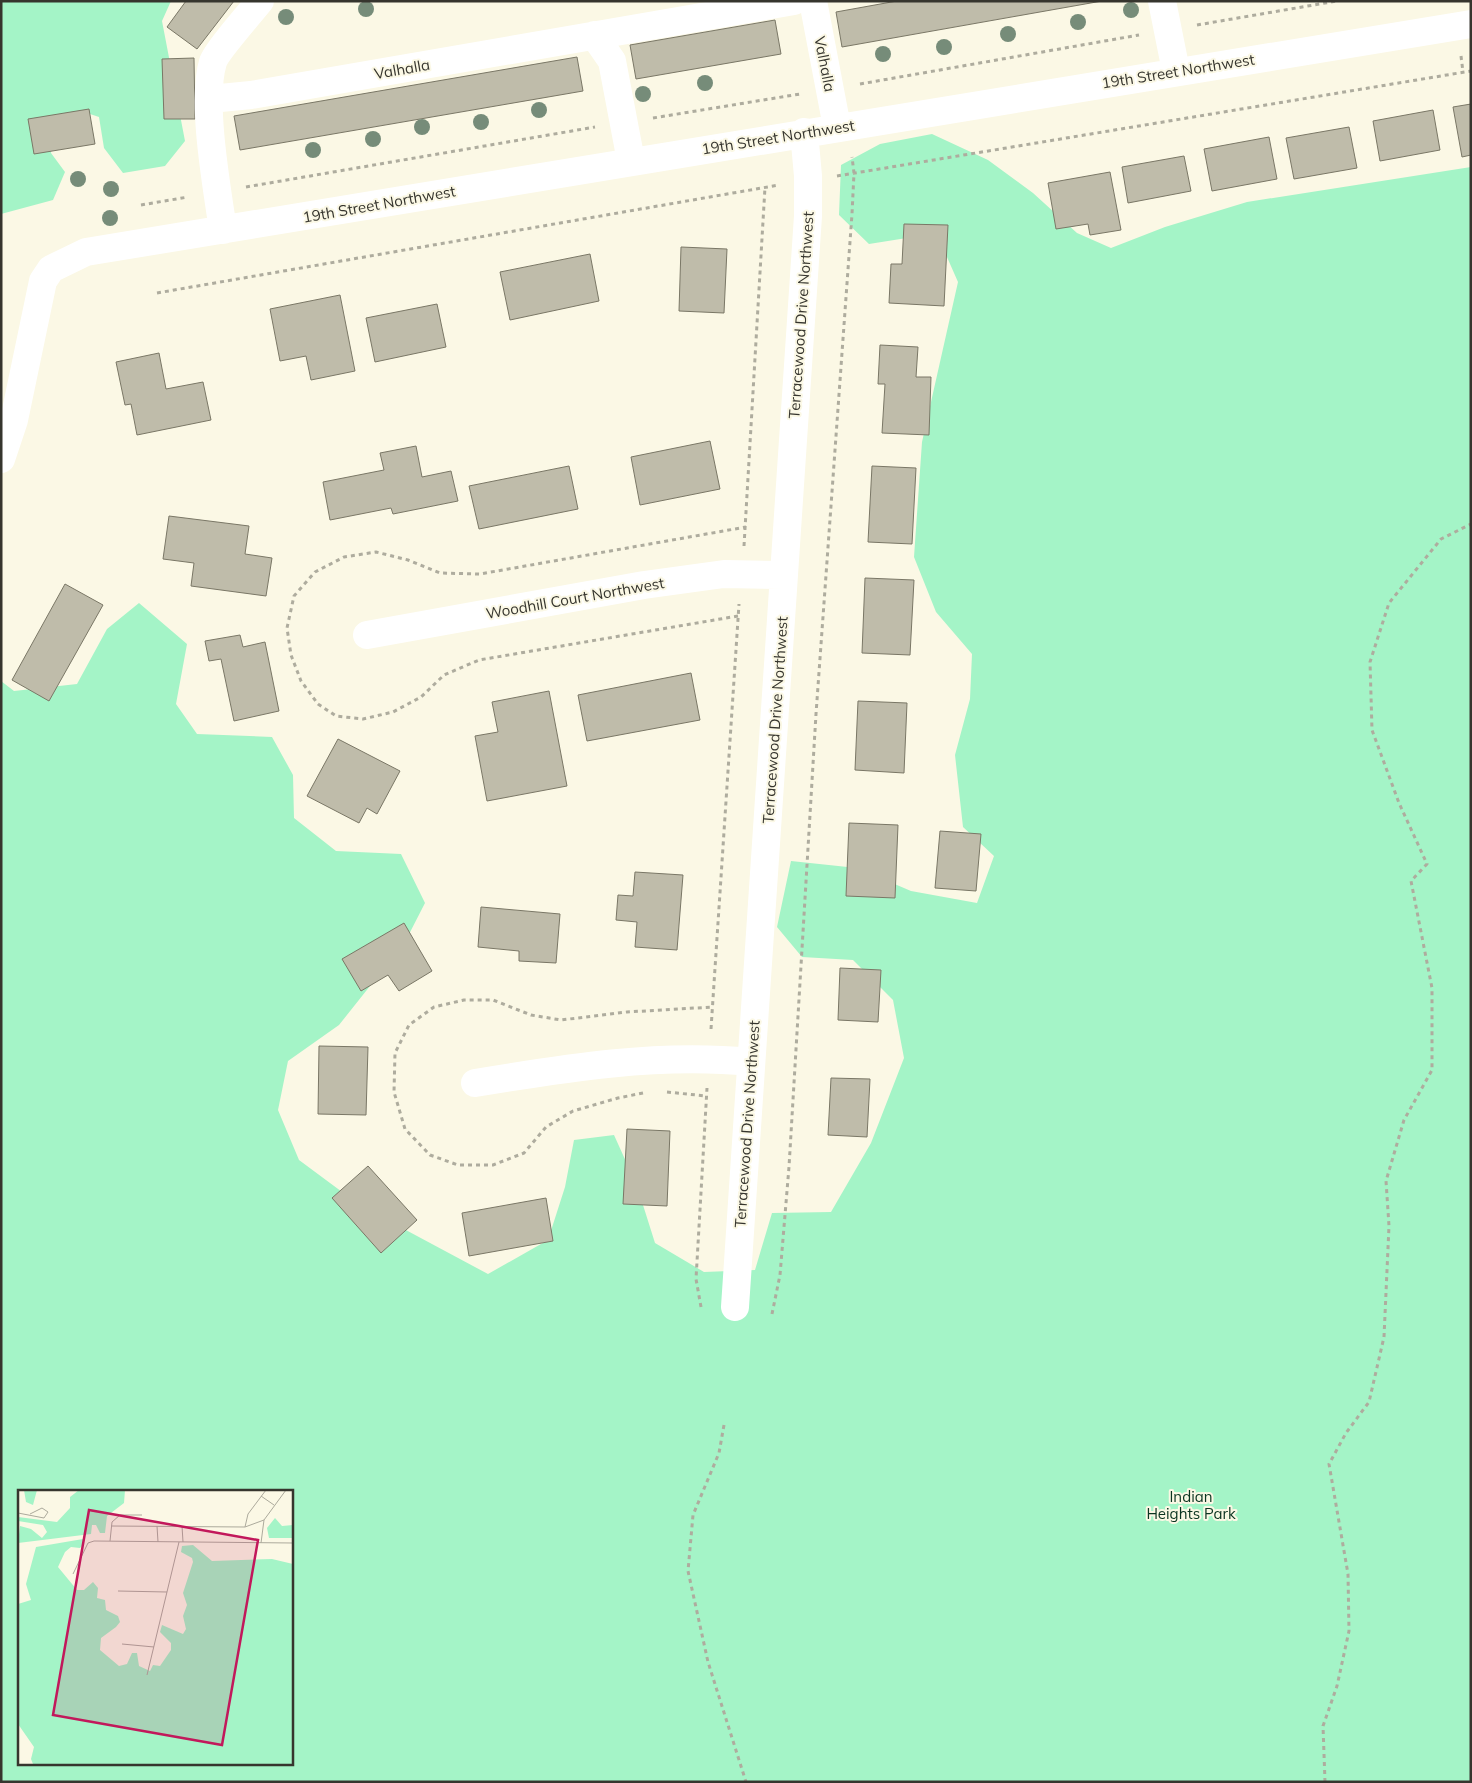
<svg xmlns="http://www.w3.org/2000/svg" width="1472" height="1783" font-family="Mulish,sans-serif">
  <rect width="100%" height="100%" fill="#fbf8e5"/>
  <!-- green -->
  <path fill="#a4f4c7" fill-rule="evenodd" d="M1,1H171L162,21L185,141L165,166L123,173L104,148L99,117L81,111L50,122L51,153L65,172L53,200L1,214Z
    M932,134L988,160L1033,193L1077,233L1111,248L1165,227L1247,202L1471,167V1782H1V681L14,691L77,684L107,629L139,603L187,644L176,704L197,734L272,737L293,775L294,818L336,851L401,854L425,903L405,942L339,1025L288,1061L278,1110L299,1160L361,1206L488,1274L548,1240L565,1187L574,1140L614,1135L637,1186L655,1243L704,1272L755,1270L772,1213L831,1212L871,1143L904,1058L893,1000L853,960L802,957L777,927L791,861L857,868L911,891L977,903L994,856L963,827L955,755L970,699L972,654L936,612L914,557L922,442L958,282L943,248L913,237L869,244L839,215L841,165L880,144ZM19,1492H291V1764H19Z"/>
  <!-- building -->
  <path fill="#bfbcaa" stroke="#7a7766" d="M186,1H234L197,49L167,27Z
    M897,1H1102L842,47L836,12Z
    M775,20L781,54L636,79L630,45Z
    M577,57L583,91L240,150L234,116Z
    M194,58L195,119H164L162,59Z
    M1471,104V155L1462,157L1453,107Z
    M89,109L95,144L34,154L28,119Z
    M1433,110L1440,150L1380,161L1373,121Z
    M1349,127L1357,168L1294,179L1286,138Z
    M1269,137L1277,179L1212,191L1204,149Z
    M1184,156L1191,191L1128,203L1122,167Z
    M1110,172L1121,230L1090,235L1088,224L1056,229L1048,183Z
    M904,224L948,225L944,306L889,303L891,264H902Z
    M681,247L727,249L724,313L679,311Z
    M590,254L599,301L510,320L500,272Z
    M340,295L355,371L311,380L306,356L280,361L270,309Z
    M437,304L446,347L375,362L366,318Z
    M880,345L918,347L916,377H931L929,435L882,433L885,384H878Z
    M159,353L166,389L203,382L211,420L137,435L131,404L125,405L116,362Z
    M710,441L720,489L640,505L631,457Z
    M416,446L422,477L451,471L458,501L393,514L391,508L330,520L323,482L384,470L380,453Z
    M569,466L578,509L479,529L469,486Z
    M872,466L916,468L912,544L868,542Z
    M169,516L249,526L245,554L272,558L266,596L191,586L194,563L163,559Z
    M865,578L914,580L910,655L862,653Z
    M65,584L103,605L49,701L12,680Z
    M240,635L243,647L265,642L279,711L234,721L221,659L209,661L205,641Z
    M691,673L700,720L587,741L578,695Z
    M549,691L567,786L487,801L475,736L498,732L492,702Z
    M858,701L907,703L904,773L855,770Z
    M338,739L400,771L377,814L367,808L359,823L307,796Z
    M849,823L898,825L895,898L846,896Z
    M940,831L981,834L976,891L935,888Z
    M635,872L683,875L677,950L635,947L637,922L616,920L618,895L633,896Z
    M481,907L560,914L556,963L519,961V951L478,947Z
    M404,923L432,971L399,991L388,975L361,991L342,959Z
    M840,968L881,970L878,1022L838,1020Z
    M319,1046L368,1047L366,1115L318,1114Z
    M831,1078L870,1079L867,1137L828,1135Z
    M627,1129L670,1131L667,1206L623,1204Z
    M368,1166L417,1220L381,1253L332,1198Z
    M546,1198L553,1241L469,1256L462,1213Z"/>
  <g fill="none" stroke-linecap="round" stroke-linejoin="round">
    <!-- path -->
    <path stroke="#aeac9e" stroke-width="3" stroke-dasharray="4 4" stroke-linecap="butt" d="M1197,25L1337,1
      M1461,56L1463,72
      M860,84L1139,35
      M653,118L800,94
      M837,176L1471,71
      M246,187L595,127
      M141,205L188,197
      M157,293L779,185
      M744,546L765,187
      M738,616L479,660L444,675L421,697L393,712L363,719L336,716L318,704L301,681L291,655L287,628L294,596L315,572L344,557L376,552L408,560L440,573L480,574L746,527
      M711,1029L739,604
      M667,1092L706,1096
      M643,1093L618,1098L573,1111L546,1127L524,1153L493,1165H458L430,1155L405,1129L394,1092L395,1053L409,1025L434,1007L464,1000H493L531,1015L561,1020L627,1012L713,1007
      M701,1307L696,1279L707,1088
      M772,1314L780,1275L789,1167L816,714L852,214L854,173L852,157
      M724,1425L719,1453L693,1515L688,1571L708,1662L746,1782
      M1325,1782L1323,1726L1337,1686L1349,1631L1348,1574L1329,1464L1346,1433L1369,1402L1384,1337L1389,1226L1386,1181L1404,1120L1432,1070V988L1411,881L1427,864L1399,803L1372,730L1370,662L1389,603L1441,539L1471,524"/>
    <!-- minor -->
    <path stroke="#fff" stroke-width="28" d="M813,1L837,127
      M1162,1L1176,71
      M594,35L612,61L631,161
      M210,99L251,95L794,1
      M223,230C217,188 201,101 213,62C216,52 251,12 260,1
      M1,459L14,420L43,281L51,269L86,252L1471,24
      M367,635L644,585L724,574L784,575
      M475,1083C566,1068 658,1053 750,1062
      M735,1307L808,216V176L804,132"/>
  </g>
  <!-- trees -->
  <g fill="#768c79">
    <circle cx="366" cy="9" r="8"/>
    <circle cx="1131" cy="10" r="8"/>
    <circle cx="286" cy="17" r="8"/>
    <circle cx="1078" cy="22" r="8"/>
    <circle cx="1008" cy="34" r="8"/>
    <circle cx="944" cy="47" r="8"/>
    <circle cx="883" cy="54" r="8"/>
    <circle cx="705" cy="83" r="8"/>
    <circle cx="643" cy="94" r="8"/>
    <circle cx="539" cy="110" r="8"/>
    <circle cx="481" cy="122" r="8"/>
    <circle cx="422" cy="127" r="8"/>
    <circle cx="373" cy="139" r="8"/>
    <circle cx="313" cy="150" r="8"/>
    <circle cx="78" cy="179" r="8"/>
    <circle cx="111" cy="189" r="8"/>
    <circle cx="110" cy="218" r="8"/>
  </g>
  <g text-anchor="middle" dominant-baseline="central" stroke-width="4" stroke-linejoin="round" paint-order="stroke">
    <!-- street labels -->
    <g font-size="15" fill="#36352e" stroke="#fbf8e5">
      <text transform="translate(825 64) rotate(79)">Valhalla</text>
      <text transform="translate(402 69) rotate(-10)">Valhalla</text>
      <text transform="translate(1178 71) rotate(-9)">19th Street Northwest</text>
      <text transform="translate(778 137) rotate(-9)">19th Street Northwest</text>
      <text transform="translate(379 204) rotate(-10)">19th Street Northwest</text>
      <text transform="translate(801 315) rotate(-86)">Terracewood Drive Northwest</text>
      <text transform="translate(575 598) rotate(-10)">Woodhill Court Northwest</text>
      <text transform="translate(775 720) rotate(-86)">Terracewood Drive Northwest</text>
      <text transform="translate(747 1124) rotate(-86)">Terracewood Drive Northwest</text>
    </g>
    <!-- park labels -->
    <g font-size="15" fill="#0a3420" stroke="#fbf8e5">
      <text x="1191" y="1496">Indian<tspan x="1191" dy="17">Heights Park</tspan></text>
    </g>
  </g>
  <!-- overview -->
  <g transform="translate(18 1490)">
    <rect width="275" height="275" fill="#fbf8e5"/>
    <path d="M6,0H19L15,15L8,12ZM61,0H107L106,13L89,26L87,43H82L78,35H74L73,44L0,53L2,36L13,39L24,48L29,42L25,35L0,31V27L39,32L52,18V7ZM257,28L264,36L275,35V48H251L249,38ZM65,49L66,54L62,58L53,57L47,62L40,77L59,100H66L75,92L80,98L79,108L87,110L88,120L100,126L102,132L98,137L83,148L82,160L101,176L109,174L114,163H119L121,176L132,181L135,175L142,176L153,160V153L142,142L144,135L165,144L168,139L165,126L169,115L165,103L175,72L174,68L163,62L164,56L175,55L194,71L254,69L275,74V275L15,274L13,269L16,257L0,234V114L13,110L8,94L18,57Z" fill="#a4f4c7"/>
    <path fill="none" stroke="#acaa9c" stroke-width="1" d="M243,6L256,15M0,23L26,28L30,22L24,18L12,24M93,36L227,37L246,30M139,36L140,52M164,36L165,52M227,37L230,24L248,0M92,51L94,32L102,25H124M243,53L246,30L268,0M55,84L70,53L76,51L275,53M100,101L149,102M104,154L136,157M129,185L161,52"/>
    <path fill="#c2185b" fill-opacity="0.15" stroke="#c2185b" stroke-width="2.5" d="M71,20L240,50L204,255L35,225Z"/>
    <rect width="275" height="275" fill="none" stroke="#36352e" stroke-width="2.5"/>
  </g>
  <!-- border -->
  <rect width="1472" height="1783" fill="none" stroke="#36352e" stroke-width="5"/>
</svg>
